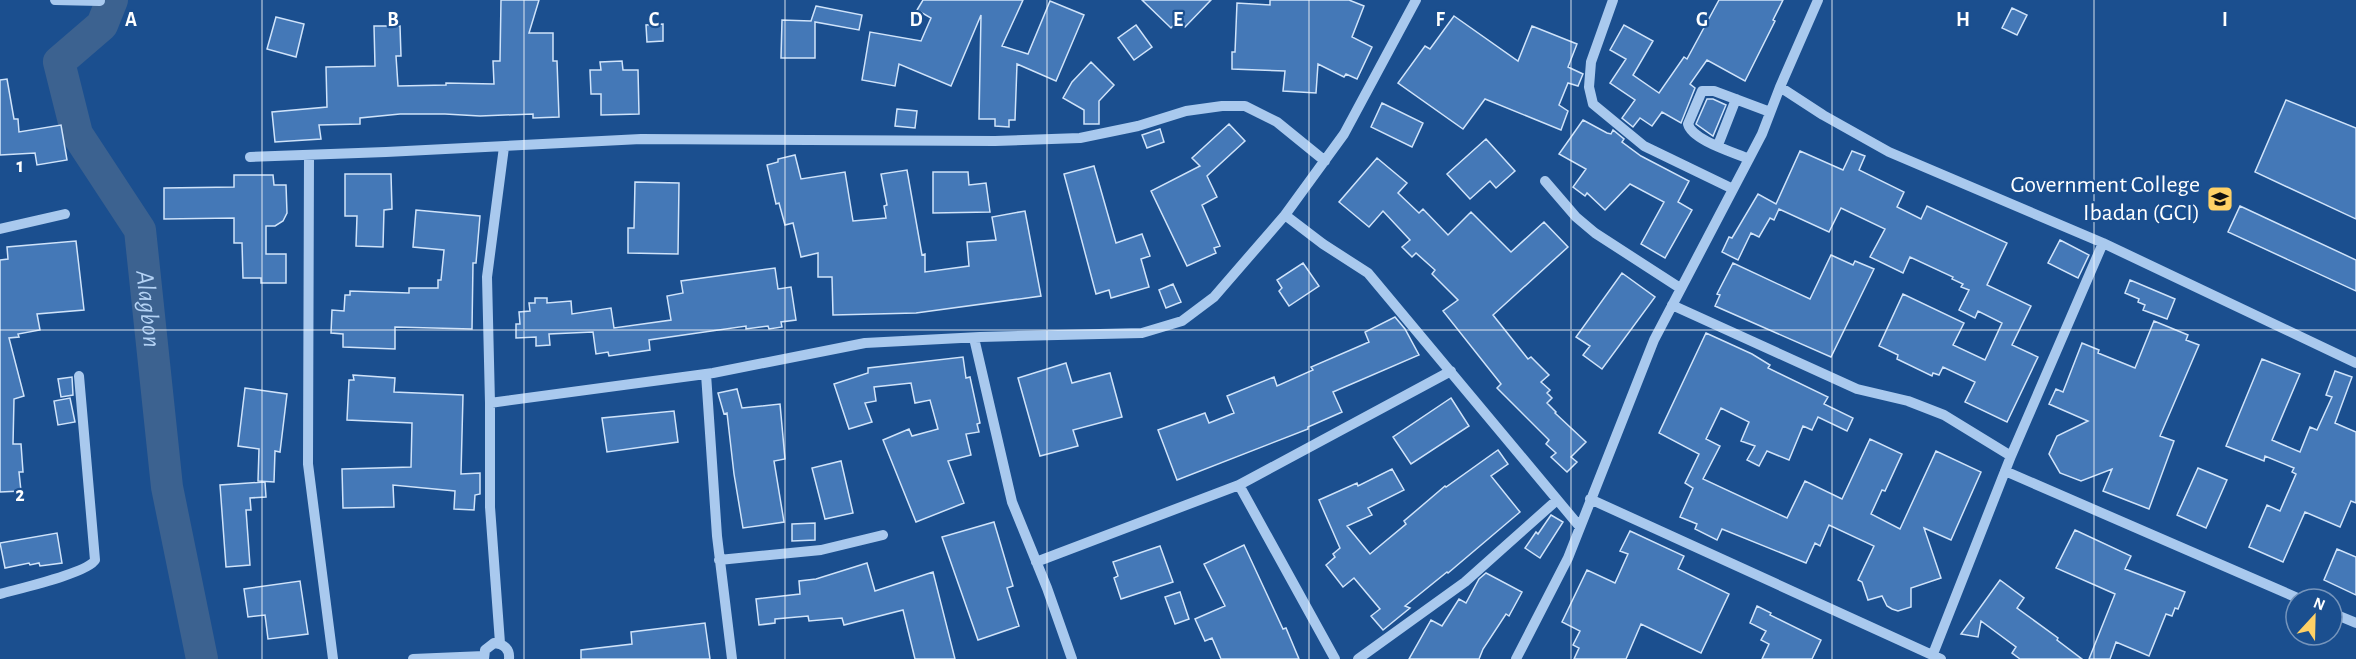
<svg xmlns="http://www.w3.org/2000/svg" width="2356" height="659" font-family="'Alegreya Sans',sans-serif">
  <rect width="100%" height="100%" fill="#1b4f8f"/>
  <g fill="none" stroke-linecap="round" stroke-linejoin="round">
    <!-- river -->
    <path stroke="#3c6290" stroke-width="32" id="s1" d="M112,0L102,25L59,62L77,134L140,230L167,487L202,659"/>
  </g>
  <!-- building -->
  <path fill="#4478b7" stroke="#cfe3fa" stroke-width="1.5" d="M501,0H539L529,33H553V61H557L559,117L533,118V114L480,116L445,114H400L360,118V124L319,125L321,139L275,142L272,112L327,107L326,67L375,66L374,26H400L401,56H396L398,86L446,85V83L494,84L493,61H500Z
    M923,0H1023L1002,46L1028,54L1050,1L1084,15L1056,81L1017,64L1015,120H1009V127L995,126V119H979L981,15L951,86L899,64L895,86L862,80L870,32L921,41L931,18L917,10Z
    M1142,0H1211L1185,27L1178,20L1171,28Z
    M1270,0H1349L1364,6L1352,37L1372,47L1357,79L1346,74L1344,77L1318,64L1316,93L1283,91L1285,71L1232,69V52H1235L1237,3L1270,5Z
    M1719,0H1783L1773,20L1775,21L1745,81L1707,60L1690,84L1695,88L1681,123L1662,112L1652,126L1640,118L1633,127L1622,118L1635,100L1610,83L1626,59L1610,50L1624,25L1653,41L1633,75L1659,93L1684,57L1687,59Z
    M816,6L862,15L859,30L815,22V58H781L782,20L811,21Z
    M2012,8L2027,15L2017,35L2002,28Z
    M1454,16L1518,61L1532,26L1577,44L1568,67L1583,74L1578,86L1568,83L1559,105L1568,111L1561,130L1485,99L1463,129L1398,83L1425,46L1430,49Z
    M276,17L304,24L296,57L267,49Z
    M663,24V41L647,42L646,25Z
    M1136,25L1152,47L1134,60L1118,38Z
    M622,61L623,70H638L639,114L601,115V94H591L590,70H601L600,62Z
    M1091,62L1114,85L1099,101V124H1084V110L1063,98L1072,82Z
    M7,79L14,119H18L19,132L61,125L67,160L37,165L35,153L0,155V80Z
    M1707,99H1713L1726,105L1713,136L1696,124Z
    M2286,100L2356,128V219L2255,172Z
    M1382,103L1423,123L1412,147L1371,127Z
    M897,109L917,111L915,128L895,126Z
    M1583,120L1607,133L1611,134L1613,130L1624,139L1622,142L1641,156L1689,181L1678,202L1692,210L1665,258L1641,244L1664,202L1630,184L1605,210L1587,193L1585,196L1573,187L1586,169L1559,154Z
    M1229,124L1245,141L1207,176L1217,197L1202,205L1220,246L1214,248L1216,253L1187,266L1151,191L1200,166L1192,158Z
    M1160,129L1164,142L1147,148L1142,135Z
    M1486,139L1515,171L1496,188L1490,181L1470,199L1447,174Z
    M1800,151L1843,170L1852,151L1865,156L1859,170L1904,192L1897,207L1921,219L1927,206L2007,243L1987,285L2031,306L2012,345L2038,357L2007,422L1965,402L1975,382L1943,367L1939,375L1933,373L1932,376L1897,359L1898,355L1879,346L1903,294L1964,323L1953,345L1985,360L2002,323L1978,311L1975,318L1959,310L1969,290L1961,287L1963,284L1952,279L1953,277L1910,257L1903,273L1870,257L1885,229L1841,208L1829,232L1779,209L1774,220L1770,218L1759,237L1751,233L1738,260L1722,252L1729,237L1732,238L1758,194L1776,204Z
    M795,155L801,179L845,172L853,221L886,218L884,206L887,205L881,174L907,170L922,255L925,254V272L969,266L967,242L996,240L992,217L1025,211L1041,296L916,313L833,315L832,277H818V253L801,257L793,223L785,225L779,203L776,204L767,165L778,162V159Z
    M1377,158L1407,183L1398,193L1419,213L1423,209L1448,235L1471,212L1511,252L1544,222L1568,247L1493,315L1528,359L1531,357L1549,375L1541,382L1550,390L1547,393L1552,398L1547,403L1556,412L1555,413L1586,442L1571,457L1577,462L1567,472L1551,457L1556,453L1546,444L1549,440L1497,388L1501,384L1443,311L1458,300L1432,274L1435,270L1416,253L1412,257L1402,247L1410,240L1383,211L1369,227L1339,202Z
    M1094,166L1116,243L1142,234L1150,256L1141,259L1149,287L1111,298L1109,290L1096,294L1064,174Z
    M933,172H968L969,185L986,183L990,212L933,213Z
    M345,174H391L392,209L384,210L383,247L356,246L357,216H345Z
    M234,175H273L274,185H286L287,213L283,221L275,226H266V254H286V283H261V278H243L242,243H234V218L164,219V188L234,187Z
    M635,182L679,183L678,254L628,253V228H634Z
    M2240,206L2356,260V291L2228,232Z
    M416,210L480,216L476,263H473L472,329L395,327V349L343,347V334L331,333L332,310L344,311L345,295H350V291L409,293V288H438V280H441L444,250L413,247Z
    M2060,240L2089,255L2078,278L2048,263Z
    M76,241L84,310L37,314L40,330L18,334L19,337L9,338L24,396L14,399L13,444H21L23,472H19L21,491L0,492V260L8,259L7,247Z
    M1831,255L1853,265L1855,261L1874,269L1831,357L1715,306L1720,295L1717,294L1733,263L1810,299Z
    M1303,263L1319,286L1289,306L1279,291L1282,288L1277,280Z
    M775,268L778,289L791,287L796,320L781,322L782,327L769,329L768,326L746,329V326L649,340L650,350L609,356L608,352L596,354L593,332L549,334L550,345L536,346V337L516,338V324H520L519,312L530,311L529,303H535V298H547V303L571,301L572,314L611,308L614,328L671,320L667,296L683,293L681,281Z
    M1622,273L1655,297L1602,369L1583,355L1590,346L1576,337Z
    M2130,280L2175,299L2167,319L2143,310L2145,305L2138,302L2139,299L2125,293Z
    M1173,284L1181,302L1166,308L1159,290Z
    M1395,317L1405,329L1419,355L1333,392L1342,412L1308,427V429L1177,480L1158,430L1205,413L1209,423L1234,413L1227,396L1274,377L1277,386L1313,370L1311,367L1369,342L1365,332Z
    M2154,321L2188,335L2186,340L2199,345L2160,436L2174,441L2149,509L2103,491L2112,469L2081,481L2060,473L2049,454L2057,436L2088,421L2049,404L2056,389L2063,392L2082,343L2099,350L2098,353L2135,368Z
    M1706,333L1752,354L1770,365L1768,368L1828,397L1824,404L1853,418L1847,431L1818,417L1812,430L1803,426L1789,460L1767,451L1759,466L1747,460L1755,446L1741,441L1749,422L1721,408L1706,439L1720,446L1703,479L1787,518L1805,481L1842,499L1870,439L1902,454L1885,491L1882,490L1871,514L1900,529L1936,451L1981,472L1951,540L1924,528L1941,578L1911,588V607L1898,611L1892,609L1887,606L1882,596L1868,600L1862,582L1858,580L1874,546L1829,525L1820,546L1815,543L1806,563L1722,529L1717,540L1695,529L1697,524L1680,517L1693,488L1685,483L1699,454L1659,433Z
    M963,357L966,378L970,377L980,423L977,424L979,432L966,434L971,455L948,461L964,503L916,522L883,440L909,429L912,436L938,429L930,400L915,403L911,383L874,387L876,401L865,403L872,422L849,429L834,384L868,373V368Z
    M2262,359L2300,374L2272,440L2300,452L2310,427L2317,430L2332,397L2326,395L2335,371L2352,377L2335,423L2356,432V503L2351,501L2340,527L2305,512L2283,562L2249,547L2267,505L2280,511L2296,474L2292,472L2294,468L2265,456L2264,461L2226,446Z
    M1066,363L1072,383L1110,373L1122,417L1073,430L1078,446L1040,456L1018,378Z
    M353,375L395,378L394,392L463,395L461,474L480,473V494L475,495L474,510L454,509L455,491L393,485L394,507L343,508L342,469L411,467L412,423L347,420L349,380H354Z
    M72,377L73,395L61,397L58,379Z
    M245,388L287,394L280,452L275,451L274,482L258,481L259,449L238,446Z
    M737,389L742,408L780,404L785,459L774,461L784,522L743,528L734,474L727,413L724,414L718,393Z
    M70,398L75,422L58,425L54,401Z
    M1451,398L1469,426L1411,464L1393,437Z
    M674,411L678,442L607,452L602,418Z
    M1498,450L1508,464L1491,476L1520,512L1448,573L1447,572L1405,606L1410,608L1383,630L1371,616L1380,609L1354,578L1343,587L1326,565L1335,557L1333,554L1340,548L1319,500L1357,483L1358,486L1392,469L1404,490L1368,508L1372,515L1347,526L1370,554L1406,524L1404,521L1445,486L1446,487Z
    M841,461L853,513L825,519L812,468Z
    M2198,468L2227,480L2206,528L2177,515Z
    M265,482L266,497L250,498L251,510H246L250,565L226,567L220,485Z
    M1551,515L1563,522L1540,558L1525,548L1536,532L1538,534Z
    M994,522L1013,586L1007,588L1019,626L978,640L942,537Z
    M815,523V540L792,541V524Z
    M2075,530L2131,556L2125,569L2185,592L2178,609L2175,608L2172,616L2166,614L2149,656L2116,642L2110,659H2089L2115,594L2056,568Z
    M1630,531L1684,556L1678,569L1729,594L1701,653L1641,624L1626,659H1574L1579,648L1573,645L1580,631L1562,622L1587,570L1615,583L1628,554L1620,551Z
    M57,533L62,563L40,566L39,563L30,565L29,563L5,568L0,543Z
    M1244,545L1283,629L1286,628L1299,659H1221L1212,638L1205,641L1195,619L1225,606L1204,564Z
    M1160,546L1173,582L1121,599L1114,578L1118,576L1113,562Z
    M2337,549L2356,557V595L2324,580Z
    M867,563L875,591L933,572L955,659H915L903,610L844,625L842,618L809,621L808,616L775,619V623L759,625L756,599L800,594L799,581L816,579Z
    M1486,573L1522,592L1509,616L1506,614L1483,649L1479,659H1409L1431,620L1442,626L1459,599L1466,603L1479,579Z
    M2000,580L2024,598L2017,608L2058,638L2057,640L2082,659H2020L2012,653L2016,647L1981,621L1978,637L1961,634Z
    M300,581L308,634L268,639L265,615L248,617L244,589Z
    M1180,592L1189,619L1175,624L1165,597Z
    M1757,606L1771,613L1770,615L1821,640L1812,659H1762L1769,644L1761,640L1766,631L1750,623Z
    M705,623L710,659H581V650L632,644L631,632Z"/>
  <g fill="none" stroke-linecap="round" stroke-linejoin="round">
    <!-- minor -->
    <path stroke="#a9c9ee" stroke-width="10" d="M55,0L100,1
      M1613,0L1591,62L1589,87L1593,104L1644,146L1733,189
      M1780,87L1823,115L1889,152L2103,243L2356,363
      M1718,145L1736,99
      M309,155L308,464L333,659
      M250,157L386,152L641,139L995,141L1080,138L1138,126L1186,111L1222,106H1245L1277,122L1325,161
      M1749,159C1733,152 1692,140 1688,124L1702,91H1714L1770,112
      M1545,181L1576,217L1595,233L1680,288
      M1285,215L1323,244L1368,273L1580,527
      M0,229L65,214
      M1672,305L1857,389L1908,401L1944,415L2011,456
      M974,338L1012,502L1047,588L1072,659
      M706,374L717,536L732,659
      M490,403L713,373L865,343L980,337L1142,333L1182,321L1214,297L1285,215L1344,134L1416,0
      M2005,471L2300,599
      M1239,485L1335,659
      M1590,499L1941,659
      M719,560L821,550L883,535
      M1036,562L1239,485L1451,371
      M0,594C17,589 88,573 95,560L79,376
      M2332,613L2356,623
      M500,643L490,507V403L487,277L504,147
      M1933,654L2011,456L2103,243
      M413,659L484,656
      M484,659L485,650L494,643C504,644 510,649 509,659
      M1358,659L1465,582L1557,500
      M1516,659L1568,558L1654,340L1762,134L1780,87L1818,0"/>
  </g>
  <!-- grid -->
  <path fill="none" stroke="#fff" stroke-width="1.5" stroke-opacity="0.55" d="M262,0V659M524,0V659M785,0V659M1047,0V659M1309,0V659M1571,0V659M1832,0V659M2094,0V659M0,330H2356"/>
  <!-- icons -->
  <defs>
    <symbol id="school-square" viewBox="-11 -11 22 22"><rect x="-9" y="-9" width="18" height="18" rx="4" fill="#ffd166" stroke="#1b4f8f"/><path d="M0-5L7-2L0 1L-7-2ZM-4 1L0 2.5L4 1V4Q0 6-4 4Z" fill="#111"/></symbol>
  </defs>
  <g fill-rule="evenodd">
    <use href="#school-square" x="2205" y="184" width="30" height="30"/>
  </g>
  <g text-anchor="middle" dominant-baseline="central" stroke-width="4.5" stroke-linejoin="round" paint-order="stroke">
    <!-- poi labels -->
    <g font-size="24" fill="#fff" stroke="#1b4f8f" text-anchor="end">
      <text x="2200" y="185">Government College<tspan x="2200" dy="28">Ibadan (GCI)</tspan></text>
    </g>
    <!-- water labels -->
    <g font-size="26" font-style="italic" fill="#b5d3f5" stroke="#1b4f8f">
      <text stroke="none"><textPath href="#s1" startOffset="352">Alagbon</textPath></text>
    </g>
  </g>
  <g font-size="20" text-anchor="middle" font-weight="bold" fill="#fff" stroke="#1b4f8f" stroke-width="4.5" stroke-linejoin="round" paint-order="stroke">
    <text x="131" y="26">A</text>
    <text x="393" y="26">B</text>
    <text x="654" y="26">C</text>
    <text x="916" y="26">D</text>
    <text x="1178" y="26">E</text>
    <text x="1440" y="26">F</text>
    <text x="1702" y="26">G</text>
    <text x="1963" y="26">H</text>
    <text x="2225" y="26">I</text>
    <text x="20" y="172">1</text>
    <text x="20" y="501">2</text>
  </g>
  <!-- north arrow -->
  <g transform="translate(2314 617) rotate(22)"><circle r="28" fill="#1b4f8f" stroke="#7695bc" stroke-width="1.5"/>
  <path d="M0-4.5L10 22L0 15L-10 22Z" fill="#ffd166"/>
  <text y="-9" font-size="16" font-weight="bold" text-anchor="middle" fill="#ffffff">N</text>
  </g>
</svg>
